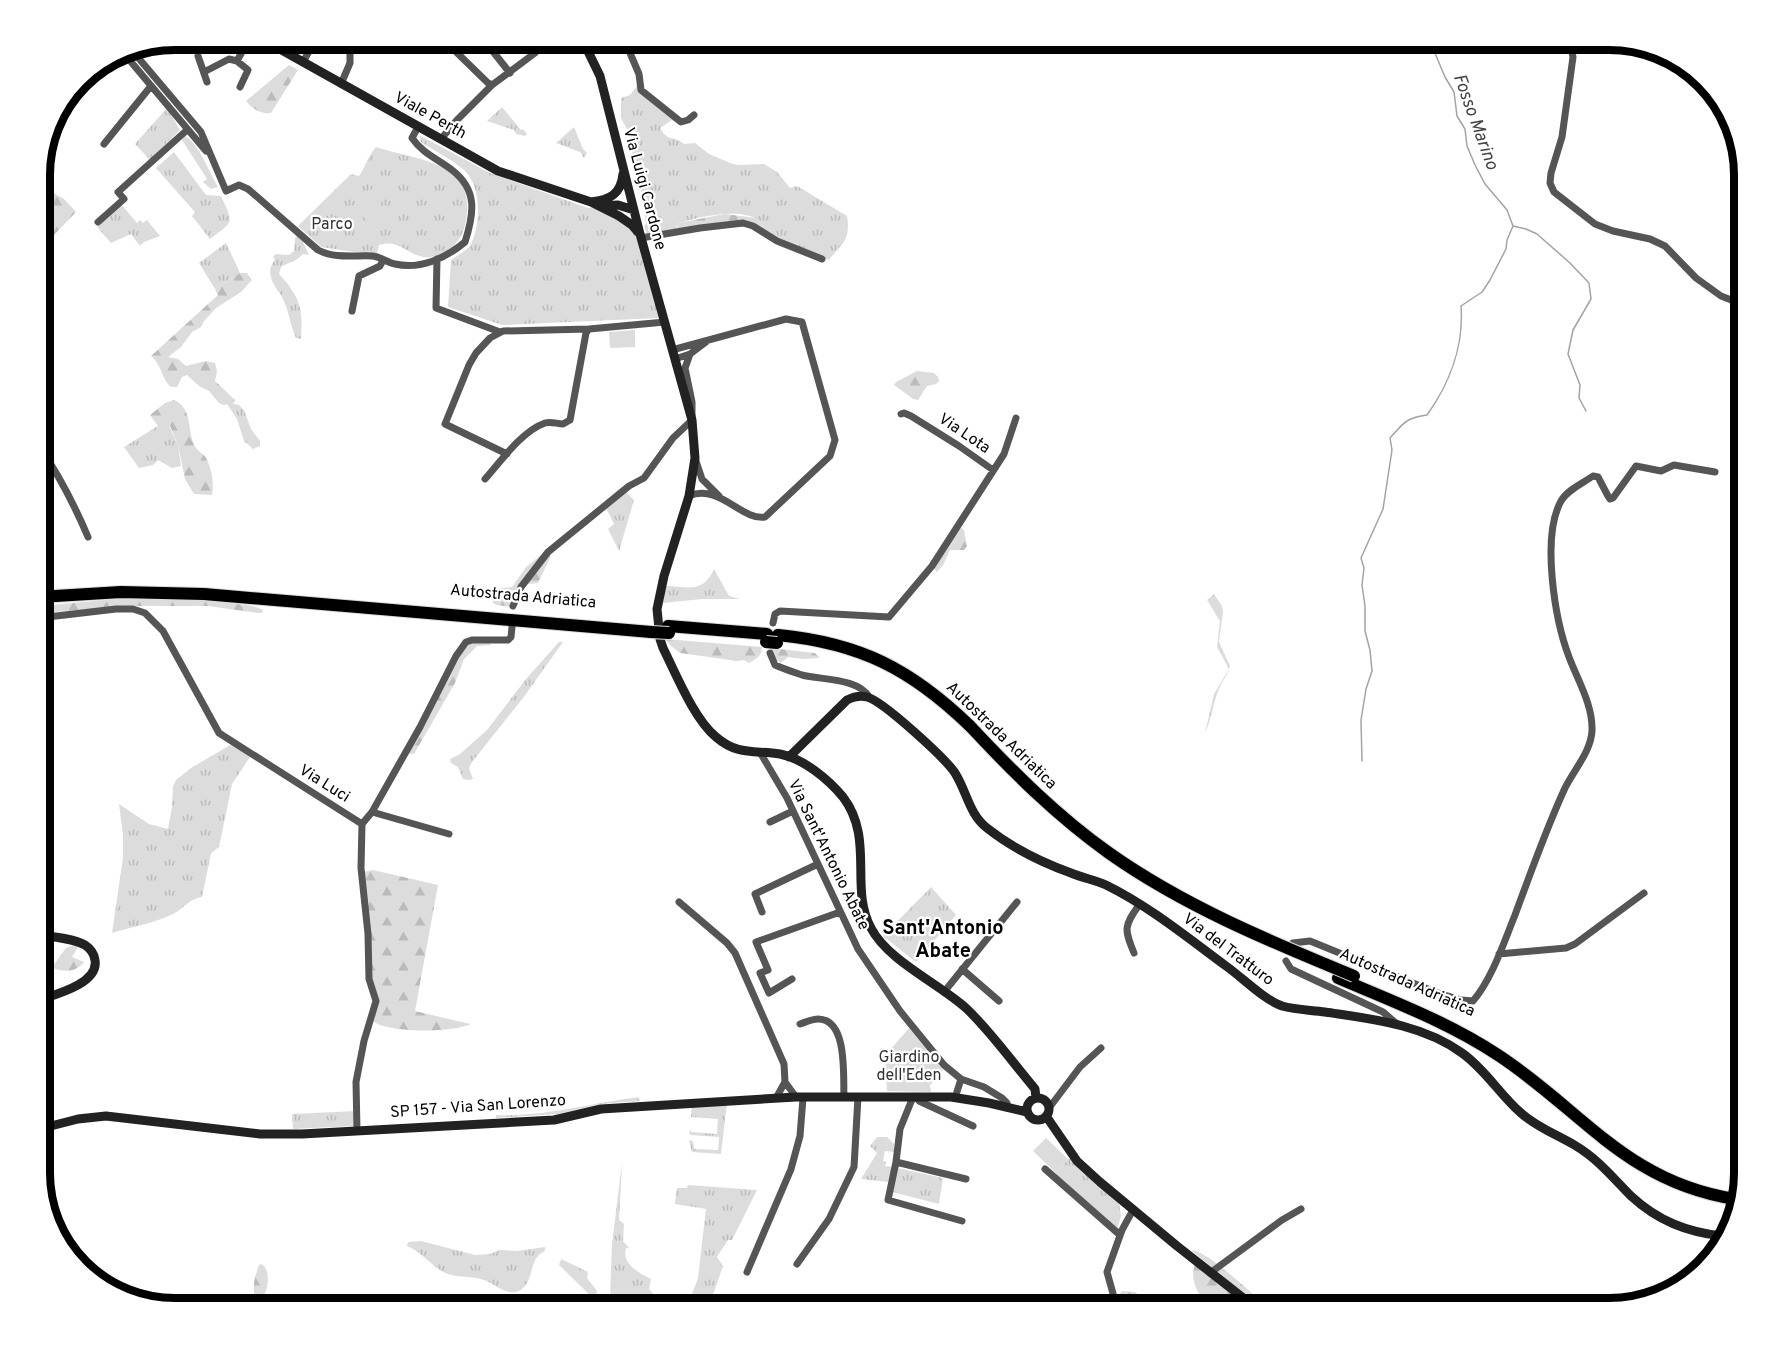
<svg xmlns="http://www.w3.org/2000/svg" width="1783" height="1347" font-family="Overpass,sans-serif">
  <defs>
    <pattern id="grass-tufts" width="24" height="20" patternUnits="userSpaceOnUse" patternTransform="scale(1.5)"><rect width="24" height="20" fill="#dcdcdc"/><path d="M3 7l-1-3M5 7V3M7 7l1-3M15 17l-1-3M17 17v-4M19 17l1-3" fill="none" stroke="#bbb"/></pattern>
    <pattern id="forest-firs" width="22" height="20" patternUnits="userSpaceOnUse" patternTransform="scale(1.5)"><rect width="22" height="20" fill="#dcdcdc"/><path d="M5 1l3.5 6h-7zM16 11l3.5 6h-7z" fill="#bbb"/></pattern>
  </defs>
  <rect width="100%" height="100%" fill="#fff"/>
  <!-- grass -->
  <path fill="url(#grass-tufts)" d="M637,86L679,123L678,124L672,120L660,128C668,143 674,135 684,144L695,143L709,154L730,163L738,165L764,164L777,172L790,188L797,186L847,216C851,241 842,243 829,260L777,239L761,230L763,226C761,224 759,221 756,219C740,208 695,217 678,224L676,230L647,235L644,226L646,224L638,170L631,149L629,133L621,118V98L630,95Z
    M502,107L521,130L523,129L527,134L525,136L516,134L514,130L487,121Z
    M167,108L180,130L150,160L135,144Z
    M574,127L583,149L587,153L584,158L580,152L556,143Z
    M419,135L490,173L588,208L600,207L637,231L659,318L502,325L448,307L451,260C457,256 466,251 470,246C481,226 482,186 464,170C452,160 435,151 421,142Z
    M376,147C422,162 482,161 464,229C460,243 446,255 431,257C415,259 406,247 393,244C388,243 383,244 379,245L377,253H360L321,247L298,226L351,174L359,176C366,166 368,156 376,147Z
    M174,152L206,195L221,196C234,224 234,221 210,239L192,216L195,212L156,168Z
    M121,204L137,223L140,220L143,223L147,220L160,236L144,242L140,246L131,234L111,243L97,227Z
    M297,236L302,240L309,255L303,254C296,262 289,262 281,267L279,274C283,279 288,283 291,289C303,305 302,320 301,339L296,338C290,325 289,310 282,297C279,291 272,284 271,277C269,270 271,264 275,260L273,257L276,254L289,255L294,251L295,238Z
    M226,243L240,273L215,289L199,263Z
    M230,403L239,405L244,410L251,429L260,441V446L253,449L244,441L237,419L227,404Z
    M158,426H169L178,445L181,466L172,468L158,460L153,465L139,468L124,447Z
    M626,492L634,500L619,551L608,529L614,524L606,508Z
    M714,569L729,596L740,599H702L663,603L666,586C690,587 703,593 714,569Z
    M1214,594L1222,606L1223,612L1219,642L1230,666C1228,675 1222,681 1219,689C1213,703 1212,718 1205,733L1214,694L1229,669L1217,647L1220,621L1207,600Z
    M559,642H563L523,698L472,762L469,768L473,779L469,780L463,779L458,767L451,763L450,759L460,754L487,730L526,679Z
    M232,744L250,757L232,784L219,847L211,853L202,897C187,900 185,908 173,914C154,923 132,927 112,933L123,858V835L119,804L149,824L168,829L172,807L173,786L176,780L191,768Z
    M931,887L956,915L916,962L883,936Z
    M639,1097L640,1101L600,1104L558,1114L496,1118V1115C544,1117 592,1103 639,1097Z
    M727,1103L721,1154L692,1152L689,1140L693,1141L694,1149L718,1150L719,1137L691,1135L689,1133L691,1129V1132L717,1134L718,1119L691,1117L692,1104Z
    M356,1111L354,1126L293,1129L292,1114Z
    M877,1137H887L894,1144V1152L885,1151L883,1161L886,1162L885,1166L892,1167L888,1182L861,1179L877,1153L870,1146Z
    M1068,1159H1074L1119,1203L1121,1216L1117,1230L1062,1182L1056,1173Z
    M622,1163L619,1220L624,1224L623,1241L629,1248H626C621,1264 639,1273 651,1279L649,1289C658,1302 674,1302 689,1302L698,1278L706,1209L675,1204L677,1188H687L688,1185L757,1190L732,1240H728L717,1257L723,1266L714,1292L704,1308H607L610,1297L612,1244Z
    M897,1168L943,1178L939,1204L892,1192Z
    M421,1241L475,1255L490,1254L500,1250L517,1251L545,1247V1251C528,1258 535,1279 522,1289C509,1299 496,1284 484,1280C470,1275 453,1279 440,1270C428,1262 420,1251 407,1246L408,1242Z
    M561,1259L588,1272L587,1278L597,1291L595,1300L559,1265Z"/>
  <!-- forest -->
  <path fill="url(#forest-firs)" d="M289,65L298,70L271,113C261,114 252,109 246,101Z
    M45,188L64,199L76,212L52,237L39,243V200Z
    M725,214L756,218L763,226V229L747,223L677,230L678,224L683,222Z
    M240,273H247L252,280L241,292L216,308L204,321L201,327L192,332L181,347L168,357L178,359L186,366L206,361L215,363L217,371L215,381L235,400L234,403L223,405L219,403L209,391L199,386L187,375L182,377L177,387H171C162,380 162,365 151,356L218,295L215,289Z
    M917,371L934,373L938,377L939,381L936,384L927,386L918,400L913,399L894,385L896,382Z
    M174,400C194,409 186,432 196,448C199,452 204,454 206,458C212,469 214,483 212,495L194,494L185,479L178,445L170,426H158L150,415L165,403Z
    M960,527L964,530L967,546L964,550H950L943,565L937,572L932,567Z
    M546,551L550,554V558L538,583L521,585L512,607L497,605L493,603L491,589L512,587L526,567Z
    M127,598L222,601C236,606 251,603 263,610L262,613H258L208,606H134L39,613V606Z
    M665,639L762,647C762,656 756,659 749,663L744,660L737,661L680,653L671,646Z
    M472,641L489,642L491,645L477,646L464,659L455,683L414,754L407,753L462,650Z
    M771,648L815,653L820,658L803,659L788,657L781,663L774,658Z
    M373,870L438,885L415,1011L470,1024C453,1033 391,1033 374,1022L376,1008L371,980L363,872Z
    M74,945L78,947L72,957L84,962C77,972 65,972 55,969L53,966L66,948Z
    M1193,1250C1211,1254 1253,1295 1269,1308H1260L1192,1251Z
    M262,1264C270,1271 269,1286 264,1295L258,1298H255C252,1287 255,1275 259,1265Z
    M1195,1264L1237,1298H1209L1199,1294C1194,1285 1191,1274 1195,1264Z
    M1122,1291L1135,1292L1158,1308H1117L1115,1292L1118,1295Z"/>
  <!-- garden -->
  <path fill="#dcdcdc" d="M185,136C198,142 210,174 218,187L211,189L203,182L207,179L182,140Z
    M371,189L383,194L377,223L370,225L365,218L361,216C359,205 362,196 371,189Z
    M635,330V347L610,348L609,332Z
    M909,1028L943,1070L930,1085L931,1092L887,1091L885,1056Z
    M1046,1138L1068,1159L1056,1173L1033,1151Z"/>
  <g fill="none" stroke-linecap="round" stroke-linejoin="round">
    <!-- stream -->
    <path stroke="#a3a3a3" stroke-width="1.5" d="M1429,39L1445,77L1454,92L1457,116L1465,129L1467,146L1475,165L1485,184L1507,210L1513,226L1526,229L1537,234L1570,263L1589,283L1591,299L1573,330L1568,354L1580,385L1579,398L1586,411
      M1362,761L1361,720L1366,689L1372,671L1370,650L1365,631V606L1362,585L1364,568L1361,558L1383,509L1392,450L1390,438C1404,423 1405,418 1427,415C1450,383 1464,345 1461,306L1482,292L1490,280L1506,249L1507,240L1513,226"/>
    <defs>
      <path id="highway" d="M39,597L121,592L204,594L651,632
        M668,626L767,634
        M778,635C860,643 911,669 970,726
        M1338,978C1392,1001 1448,1022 1498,1055C1582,1110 1626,1182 1735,1199"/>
    </defs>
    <!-- highway casing -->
    <use href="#highway" stroke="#dbdbdb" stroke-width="14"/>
    <!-- street -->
    <path stroke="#555" stroke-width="7" d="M483,39L510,73
      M624,39L639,74L641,90L681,122L688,120L694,115
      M1566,39L1571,48L1573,57L1562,137L1551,173L1550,183L1554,192L1595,224L1613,231L1650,239L1665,246L1696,278L1721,296L1744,305
      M130,48L201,132L226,191L239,185L248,189L318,250C335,259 355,255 373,256C381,257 388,263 395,264C420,270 446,258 465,242C474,214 478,190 452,170C438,159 423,154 412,138L418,127
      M121,50L206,151
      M350,50L439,42L450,46L488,83L492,85L535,53
      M198,56L207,82
      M237,61L248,70L240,87
      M303,62L316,39
      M204,72L229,59L237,61L249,39
      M341,84L350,63V39
      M441,139L457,120L492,85
      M104,144L151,86
      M98,222L124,199L118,192L187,130
      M641,238L700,228L743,223L753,226L777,241L822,259
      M437,259L436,308L500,332
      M352,311L359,276L380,266L383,260
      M672,350L786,319L802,322L835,440L830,456L765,517C742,521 719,483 689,496
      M675,359L690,354L706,342
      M901,414L904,413L911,416L959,446L993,470
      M39,446C59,475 74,504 88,537
      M507,454L445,424L469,365L476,353L490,338L503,331L589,329
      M695,458L702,479L719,496
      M485,479C501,461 522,431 545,423C551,421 557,424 563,424L570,420L586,333L589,329L665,322
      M513,606L521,587L548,552L629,486L644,478L673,438L692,420V402L685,368L690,354
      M39,618L116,609H133L145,613L163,631L219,733L362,824L361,868L368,934L369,979L376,1001L364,1041L356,1082L357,1130
      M773,623L775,614L780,611L889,617L932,566L1004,454L1016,418
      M770,653L775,665C784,669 793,672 802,675C821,680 859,678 869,697
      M761,754L787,798L858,949L900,1011L944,1065L961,1079L984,1087L1002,1098L1007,1103L1008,1108
      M372,812L449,834
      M770,822L793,811
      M362,824L372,812L420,727L456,656L466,642L472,640H508L511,637L512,627
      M679,902L727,943L735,953L784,1064L785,1082L796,1097
      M762,912L755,894L818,864
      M1293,943L1310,941L1435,992L1461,1000L1473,1001C1492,979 1504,942 1515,915C1531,872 1546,829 1565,788C1574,770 1591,751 1592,731C1593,705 1578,681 1569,657C1555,620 1541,537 1561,501C1567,490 1583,483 1593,476L1598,477L1608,496L1610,499L1613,498L1636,466L1661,471L1674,465L1715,472
      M1134,953C1124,929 1124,926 1139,905
      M1499,954L1566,948L1575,944L1644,893
      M1286,961L1291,969L1383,1012L1397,1024
      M962,969L999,1001
      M792,979L769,993L760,973L768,970L756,942L840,912
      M944,992L1017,902
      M800,1024C806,1022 812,1019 818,1019C848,1019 843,1076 844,1097
      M913,1097L900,1129L896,1162L888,1200L962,1221
      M916,1097L919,1101L973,1126
      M776,1098L785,1082
      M955,1098L961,1079
      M1049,1108L1080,1067L1101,1048
      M896,1162L966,1179
      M1045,1169L1120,1235
      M797,1264L829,1219L854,1167L858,1097
      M747,1272L791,1169L800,1136L803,1098
      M1210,1273L1282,1220L1301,1209
      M1117,1308L1107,1272L1122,1230L1133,1210"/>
    <!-- secondary -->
    <path stroke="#222" stroke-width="9" d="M262,39L498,171L591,202L619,216L632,225L638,232
      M582,39L600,76L640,234L692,420L695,458L689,496L664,576L657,609L660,639L663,648C676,674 694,719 716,737C738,756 755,750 780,754C804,759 828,779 843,797C875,839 849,888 871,928C888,961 940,984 967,1009C992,1033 1013,1063 1035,1089L1036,1098
      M39,197L47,172L52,120
      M591,202C610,200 621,194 623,174
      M601,206L618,205L634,210
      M789,757L847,700C853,697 860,695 867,697C883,701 946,759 955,773C967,792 969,814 987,828C1012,848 1041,862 1071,873C1083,878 1095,880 1106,885C1149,906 1188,938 1226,966C1243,978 1263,999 1282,1006C1296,1010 1311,1010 1325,1012C1371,1019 1422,1024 1462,1053C1485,1069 1500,1095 1521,1113C1538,1128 1558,1135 1576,1146C1598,1159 1614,1179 1631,1196C1658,1221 1687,1232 1722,1236
      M39,1000C57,994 99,983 95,960C94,953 91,949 85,945C72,938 54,937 39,935
      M1027 1109a11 11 0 1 1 22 0a11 11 0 1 1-22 0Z
      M1046,1116L1077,1161L1100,1182L1177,1246L1256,1308
      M39,1129L78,1119L106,1116L260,1134H302L554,1120L601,1109L796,1097H951L989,1103L1027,1112"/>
    <!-- highway -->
    <use href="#highway" stroke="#000" stroke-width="12"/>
    <defs>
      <path id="highway-bridge" d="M651,632L669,633
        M766,642L777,643
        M970,726C1013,772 1057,816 1109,853C1184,906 1269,941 1354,976"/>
    </defs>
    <!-- highway-bridge casing -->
    <use href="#highway-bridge" stroke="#dbdbdb" stroke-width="14" stroke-linecap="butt"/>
    <!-- highway-bridge -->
    <use href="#highway-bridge" stroke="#000" stroke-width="12"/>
  </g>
  <g text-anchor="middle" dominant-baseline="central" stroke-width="4.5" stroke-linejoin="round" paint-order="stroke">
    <!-- street labels -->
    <g font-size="16" fill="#000" stroke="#fff">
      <text transform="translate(430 116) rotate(29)">Viale Perth</text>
      <text transform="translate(644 189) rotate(75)">Via Luigi Cardone</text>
      <text transform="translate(964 434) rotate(34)">Via Lota</text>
      <text transform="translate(523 597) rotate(5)">Autostrada Adriatica</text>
      <text transform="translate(1001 736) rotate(44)">Autostrada Adriatica</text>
      <text transform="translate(324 784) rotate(32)">Via Luci</text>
      <text transform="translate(828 855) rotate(64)">Via Sant'Antonio Abate</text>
      <text transform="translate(1228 950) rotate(37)">Via del Tratturo</text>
      <text transform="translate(1407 983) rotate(24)">Autostrada Adriatica</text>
      <text transform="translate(478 1107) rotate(-4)">SP 157 - Via San Lorenzo</text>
    </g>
    <!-- park labels -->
    <g font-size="16" fill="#333" stroke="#fff">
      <text x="332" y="225">Parco</text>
      <text x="909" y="1058">Giardino<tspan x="909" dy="18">dell'Eden</tspan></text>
    </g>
    <!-- water labels -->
    <g font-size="18" font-style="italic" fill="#444" stroke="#fff">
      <text transform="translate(1475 122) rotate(70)">Fosso Marino</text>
    </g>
    <!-- quarter labels -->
    <g font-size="20" font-weight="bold" fill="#000" stroke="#fff">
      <text x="943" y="929">Sant'Antonio<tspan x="943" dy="23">Abate</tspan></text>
    </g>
  </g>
  <!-- crop -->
  <path d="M0 0H1783V1347H0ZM175 50H1609A125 125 0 0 1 1734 175V1173A125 125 0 0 1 1609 1298H175A125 125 0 0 1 50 1173V175A125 125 0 0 1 175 50Z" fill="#fff" fill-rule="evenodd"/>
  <path fill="none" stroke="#000" stroke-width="8" d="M175 50H1609A125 125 0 0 1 1734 175V1173A125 125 0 0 1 1609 1298H175A125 125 0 0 1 50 1173V175A125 125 0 0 1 175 50Z"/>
</svg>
